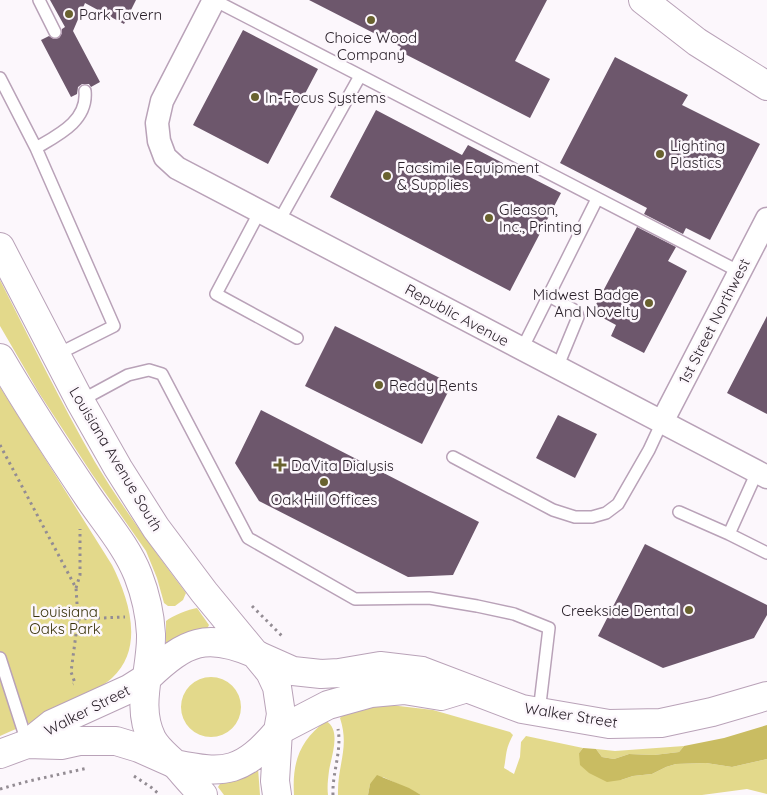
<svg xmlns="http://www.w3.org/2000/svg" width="767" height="795" font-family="Quicksand,sans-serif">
  <rect width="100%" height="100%" fill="#fcf7fc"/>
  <!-- green -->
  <path fill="#e3d98b" d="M0,280C31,341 61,403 95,462C122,507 154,550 186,593L183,600L175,606H168L164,603L157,578L146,551L92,474L39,393L0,326Z
    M0,387L112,565C129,599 145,648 112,678C102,687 90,692 79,699C54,713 27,724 0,736Z
    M197,608L209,625L207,629L166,647V621C172,616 189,609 197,608Z
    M181 707a30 30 0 1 1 60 0a30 30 0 1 1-60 0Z
    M390,705L433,710L510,732L513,735C505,750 507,753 504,768L514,774L520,757L521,742L526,736L583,748L579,753L621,780L633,776L652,774L666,767L676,764L706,763L732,767L767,759V794L747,789L702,795H421L383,777L370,784L368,795H338C337,765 350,748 340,718C348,708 377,706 390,705Z
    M326,721C342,730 331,757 329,771C328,779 327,787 328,795H294C292,763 299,741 326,721Z
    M684,746L679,752L654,755L629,754L614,759L602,757L596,749L615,751Z
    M258,768L260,795H224L218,787L220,784L239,779Z"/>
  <!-- forest -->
  <path fill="#c9bc62" d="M767,725V759L732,767L706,763L676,764L666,767L652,774L633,776L621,780L607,782L589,773L580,765L579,753L583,748L596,749L602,757L614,759L629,754L654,755L679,752L684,746L724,738Z"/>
  <!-- water -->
  <path fill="#c3b65c" d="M377,775L409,788L421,795H368L370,784Z"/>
  <!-- building -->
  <path fill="#6d576c" d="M50,0H136L124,24L85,3L73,31L100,82L91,87L89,84H82L78,87L77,94L71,97L41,40L49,36L54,39L59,38L62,33V29L65,27Z
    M309,0H547L515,61L550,79L530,118L399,51L401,47Z
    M243,30L318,69L268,164L193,125Z
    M615,57L688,95L682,105L760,144L710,240L686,228L683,234L644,214L647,208L560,163Z
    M376,110L462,155L468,145L561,193L510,291L330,197Z
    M637,227L676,247L668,261L687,271L644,353L611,336L616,325L592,312Z
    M767,316V414L727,393Z
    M335,326L452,384L422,444L305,386Z
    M261,410L479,522L453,575L408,577L259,501L235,463Z
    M558,415L597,434L575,478L536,458Z
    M645,544L767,605V615L754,638L663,668L598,636Z"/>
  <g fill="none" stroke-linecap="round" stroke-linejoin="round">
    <defs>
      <path id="service" d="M39,0L55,32
        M214,0L740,272
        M0,78L36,148L114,326L56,355
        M36,148C58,135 88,121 85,91
        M260,211L216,294L297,338
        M279,221L360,76
        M549,296L576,311L578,317L557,368
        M522,349L597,199
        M80,401L128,375L149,370L162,374L248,538L355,599L429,598L477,606L514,614L549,628L539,712
        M453,457L553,510L575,517H592L606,513L618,504L649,450L662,422
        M757,472L729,534L767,553
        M679,512L729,534
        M0,658L27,742"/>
      <path id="minor" d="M214,0L162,101L157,123L159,141L165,157L177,168L767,477
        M662,422L767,219"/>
      <path id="tertiary" d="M643,0L697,42L767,86
        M257,655L293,671L321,674L339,673L380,666L422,671L522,709L609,724L661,723L712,712L767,696
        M278,731L328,705L371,693L404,690L441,696L464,689
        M27,744L61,745L79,741H116L139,748L175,764
        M0,754L27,744L52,724L129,689L148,677"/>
      <path id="secondary" d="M0,247L80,401L118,468L156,528L204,592L270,672L277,687L281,714L278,731L275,781L277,795
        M0,358C28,406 58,452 89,498C106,523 127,547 138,575C145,593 150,615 151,634C152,670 135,705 152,739C158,750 166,755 175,764C184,774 193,785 203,795
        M148,677C186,641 206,632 256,654
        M175,764C226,775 243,772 278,731"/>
    </defs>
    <!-- service casing -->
    <use href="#service" stroke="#b9a2b8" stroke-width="14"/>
    <!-- minor casing -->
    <use href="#minor" stroke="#b9a2b8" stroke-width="25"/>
    <!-- tertiary casing -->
    <use href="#tertiary" stroke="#b9a2b8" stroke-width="30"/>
    <!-- secondary casing -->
    <use href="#secondary" stroke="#b9a2b8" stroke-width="30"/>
    <!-- path -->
    <path stroke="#938c93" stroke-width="3" stroke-dasharray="2.5 4" stroke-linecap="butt" d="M0,445L76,588L78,619L71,672L75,683L73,684
      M76,588L80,575V529
      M252,606L283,637
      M78,619L125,617
      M134,776L152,788L160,795
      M0,789L29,781L88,768
      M333,795C332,773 342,751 338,729"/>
    <!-- service -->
    <use href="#service" stroke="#fff" stroke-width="11"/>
    <!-- minor -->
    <use href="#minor" stroke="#fff" stroke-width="22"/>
    <!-- tertiary -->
    <use href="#tertiary" stroke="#fff" stroke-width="28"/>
    <!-- secondary -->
    <use href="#secondary" stroke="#fff" stroke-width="28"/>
  </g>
  <!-- markers -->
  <g fill="#69622f" stroke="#fcf7fc" stroke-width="2">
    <circle cx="69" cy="14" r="5"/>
    <circle cx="371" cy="20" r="5"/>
    <circle cx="255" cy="97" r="5"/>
    <circle cx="660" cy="154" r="5"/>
    <circle cx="387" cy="176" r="5"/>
    <circle cx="489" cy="218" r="5"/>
    <circle cx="649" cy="303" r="5"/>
    <circle cx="379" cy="385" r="5"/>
    <path d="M277.5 457.5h5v5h5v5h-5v5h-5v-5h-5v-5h5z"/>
    <circle cx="324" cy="482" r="5"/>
    <circle cx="689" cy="610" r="5"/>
  </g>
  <g text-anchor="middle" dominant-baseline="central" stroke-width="5" stroke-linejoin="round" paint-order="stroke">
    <!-- poi labels -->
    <g font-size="15" fill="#2a212a" stroke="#fcf7fc" text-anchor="start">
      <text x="79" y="14">Park Tavern</text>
      <text x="371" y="37" text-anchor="middle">Choice Wood<tspan x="371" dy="17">Company</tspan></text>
      <text x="265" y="97">In-Focus Systems</text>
      <text x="670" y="145">Lighting<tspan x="670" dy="17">Plastics</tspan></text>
      <text x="397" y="167">Facsimile Equipment<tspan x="397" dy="17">&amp; Supplies</tspan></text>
      <text x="499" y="209">Gleason,<tspan x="499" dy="17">Inc., Printing</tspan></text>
      <text x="639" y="294" text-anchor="end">Midwest Badge<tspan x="639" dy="17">And Novelty</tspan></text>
      <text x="389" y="385">Reddy Rents</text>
      <text x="291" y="465">DaVita Dialysis</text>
      <text x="324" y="499" text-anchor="middle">Oak Hill Offices</text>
      <text x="679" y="610" text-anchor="end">Creekside Dental</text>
    </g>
    <!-- street labels -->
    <g font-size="15" fill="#2a212a" stroke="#fcf7fc">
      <text transform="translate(457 315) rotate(28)">Republic Avenue</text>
      <text transform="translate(714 321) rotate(-63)">1st Street Northwest</text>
      <text transform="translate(116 459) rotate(59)">Louisiana Avenue South</text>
      <text transform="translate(87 710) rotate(-27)">Walker Street</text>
      <text transform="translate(571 715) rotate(9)">Walker Street</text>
    </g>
    <!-- park labels -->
    <g font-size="15" fill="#38320a" stroke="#fcf7fc">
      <text x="65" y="611">Louisiana<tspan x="65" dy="17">Oaks Park</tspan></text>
    </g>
  </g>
</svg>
